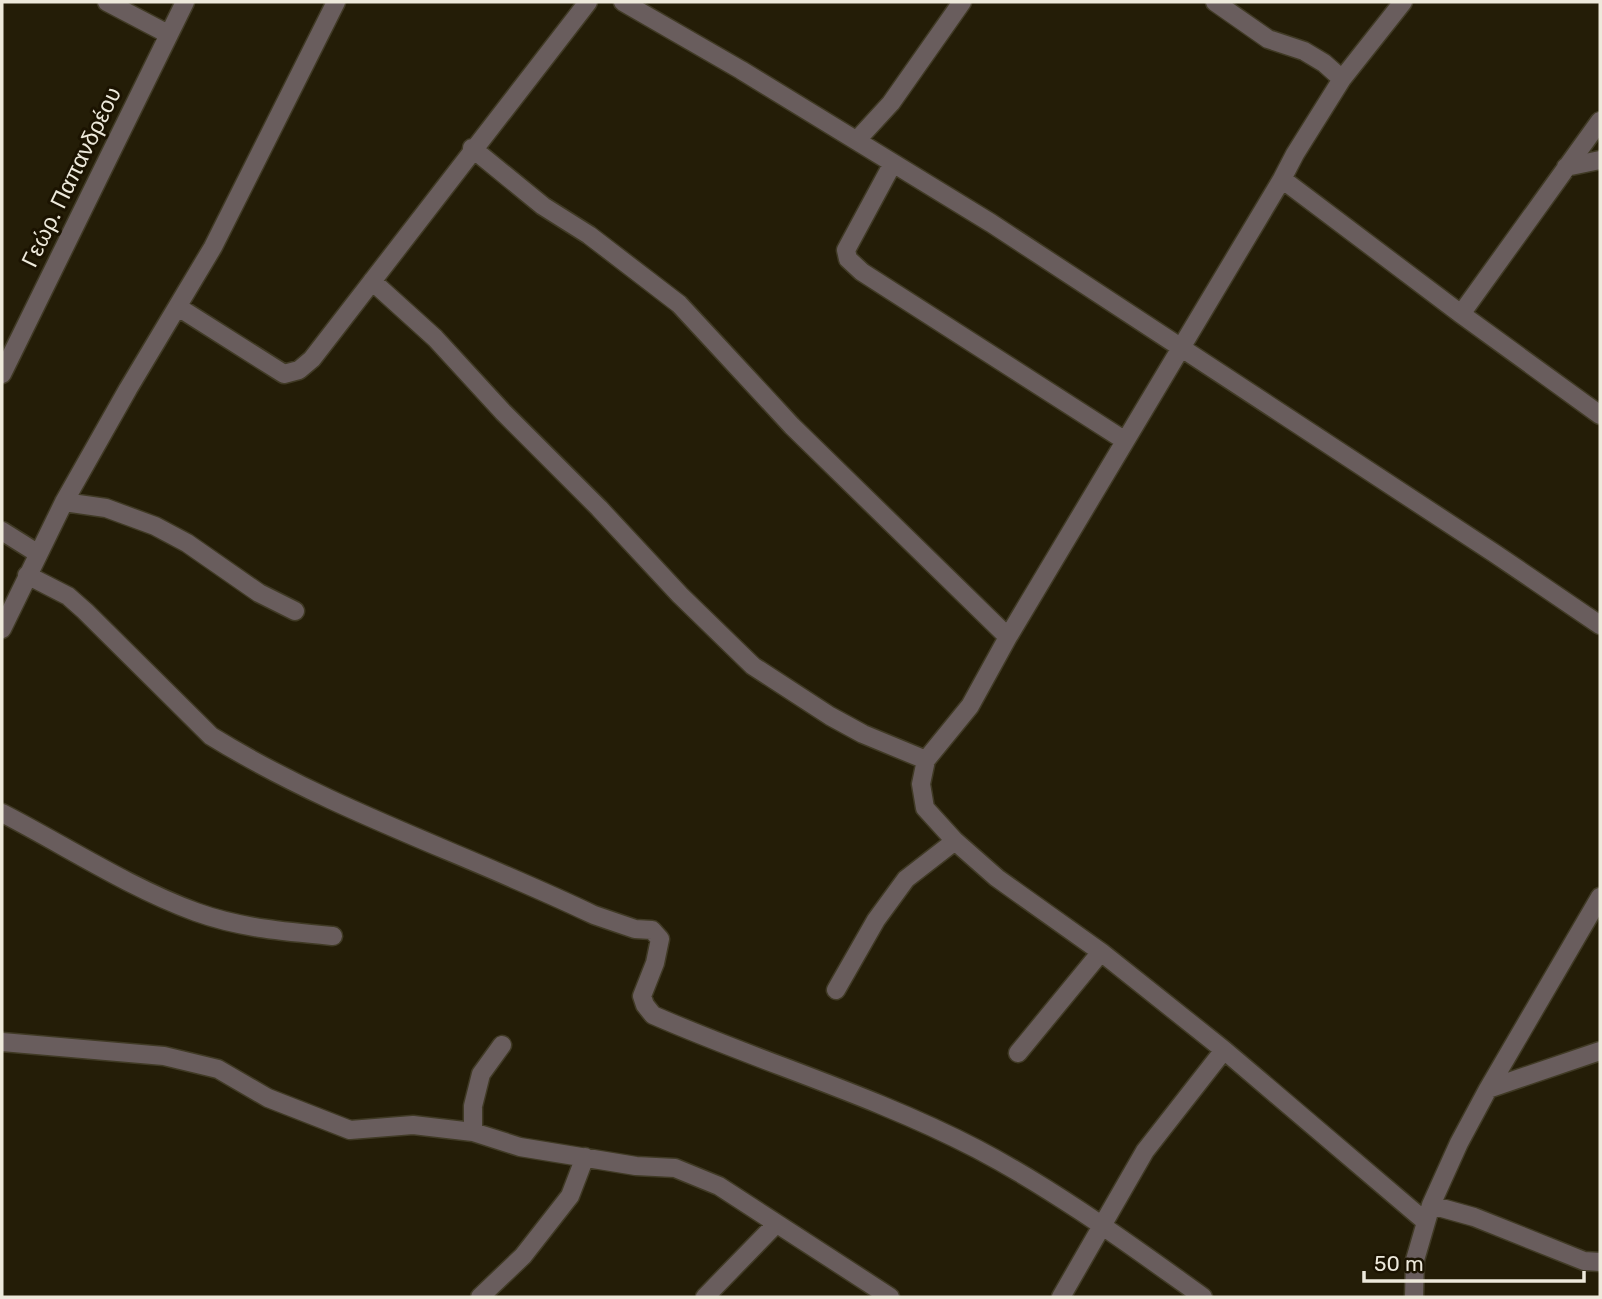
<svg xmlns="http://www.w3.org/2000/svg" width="1602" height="1299" font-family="Rubik,sans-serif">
  <rect width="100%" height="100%" fill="#241d07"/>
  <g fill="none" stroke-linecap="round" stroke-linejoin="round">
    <defs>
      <path id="minor" d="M107,2L168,34
        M623,2L741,70L991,223L1494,553L1600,625
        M1215,2L1268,39L1304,51L1324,63L1342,79
        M1403,2L1342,79L1295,154L1282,179L1008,637L970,706L926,760L921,784L925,808L955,841L997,878L1101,952L1224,1050L1426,1222
        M857,140L891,103L962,2
        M472,148L543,206L589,235L679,304L792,426L1008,637
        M893,163L846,250L848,259L862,272L1124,440
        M1566,167L1600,160
        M1282,179L1461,314L1600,415
        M372,281L435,338L503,412L599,508L680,595L753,666L830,716L863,734L926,760
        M178,307L284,374L299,370L312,359L588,2
        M1461,314L1600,121
        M2,374L185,2
        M64,502L106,508L155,526L187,543L259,593L295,611
        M2,531L37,553
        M27,575L68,596L85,611L211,736C331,810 467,854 594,915L635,929L652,930L660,939L655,963L642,996L645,1005L653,1015C760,1062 873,1095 977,1149C1057,1191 1130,1245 1203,1297
        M2,629L64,502L128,389L213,247L336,2
        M2,813C66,846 128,887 196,912C240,928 287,932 333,936
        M836,990L876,920L906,879L955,841
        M2,1042L164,1056L218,1069L268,1098L350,1130L413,1125L473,1132L520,1147L636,1166L675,1168L719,1186L890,1297
        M1018,1053L1101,952
        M1488,1089L1600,1051
        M473,1132V1106L481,1074L502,1045
        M1431,1205L1474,1217L1584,1261L1600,1262
        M480,1297L523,1256L570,1196L585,1157
        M705,1297L776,1224
        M1061,1297L1145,1151L1224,1050
        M1414,1297L1415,1260L1431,1205L1459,1143L1488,1089L1600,897"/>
    </defs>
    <!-- minor casing -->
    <use href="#minor" stroke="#403a25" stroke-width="21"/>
    <!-- minor -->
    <use href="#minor" stroke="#695d5d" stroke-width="18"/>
  </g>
  <g text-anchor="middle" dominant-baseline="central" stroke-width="6" stroke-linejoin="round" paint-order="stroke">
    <!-- street labels -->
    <g font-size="23" fill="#ede9db" stroke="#1b1301">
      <text transform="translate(71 177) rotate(-64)">Γεώρ. Παπανδρέου</text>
    </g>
  </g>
  <!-- border -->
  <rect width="1602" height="1299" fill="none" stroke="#ede9db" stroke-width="7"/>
  <!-- scale -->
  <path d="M1364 1271v10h220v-10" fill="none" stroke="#ede9db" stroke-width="3.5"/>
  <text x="1374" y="1271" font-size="21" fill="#ede9db" stroke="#1b1301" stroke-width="5" paint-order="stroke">50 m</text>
</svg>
